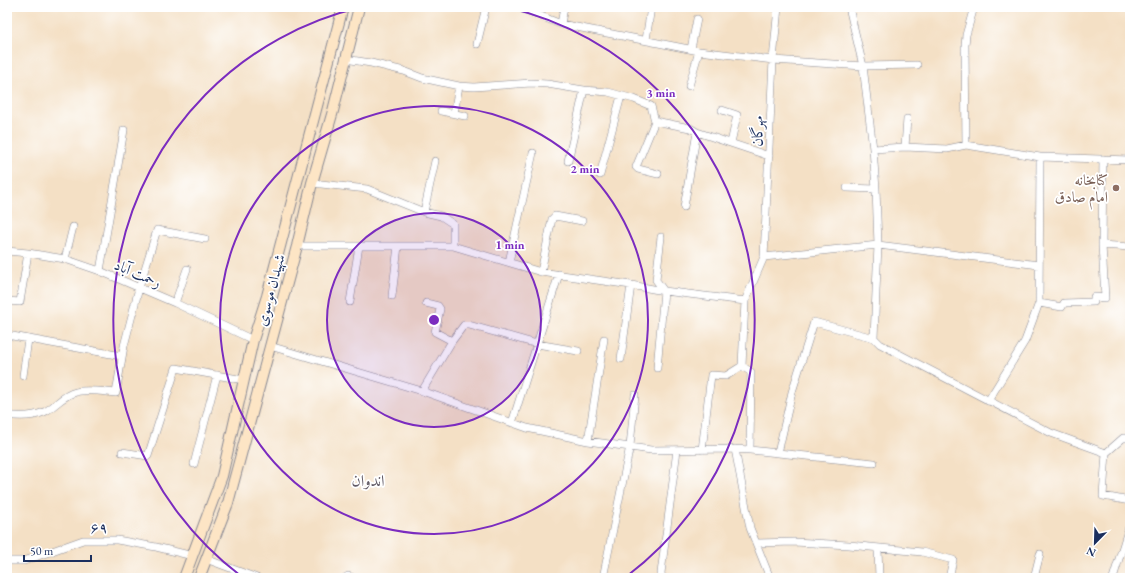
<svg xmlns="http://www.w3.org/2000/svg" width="1137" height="585" font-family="'EB Garamond',Amiri,serif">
  <rect width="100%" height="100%" fill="#fff"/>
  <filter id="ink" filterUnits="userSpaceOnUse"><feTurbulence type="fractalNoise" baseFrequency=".025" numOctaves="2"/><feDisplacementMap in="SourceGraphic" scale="8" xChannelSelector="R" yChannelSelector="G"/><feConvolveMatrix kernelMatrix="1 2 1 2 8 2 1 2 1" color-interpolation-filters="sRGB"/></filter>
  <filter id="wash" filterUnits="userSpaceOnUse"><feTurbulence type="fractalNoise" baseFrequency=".012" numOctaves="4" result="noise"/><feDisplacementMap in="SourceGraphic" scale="16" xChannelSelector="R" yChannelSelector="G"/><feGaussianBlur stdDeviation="0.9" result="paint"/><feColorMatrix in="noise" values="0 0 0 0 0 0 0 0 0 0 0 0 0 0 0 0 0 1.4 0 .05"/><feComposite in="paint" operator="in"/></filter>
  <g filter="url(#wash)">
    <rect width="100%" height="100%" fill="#f4e0c5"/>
  </g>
  <g filter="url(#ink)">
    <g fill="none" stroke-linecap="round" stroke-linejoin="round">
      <defs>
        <path id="street" d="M518,7L561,24L699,51L773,60L863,66L917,65
          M849,7L863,66L873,149L876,189L878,245L874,338L880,344L1051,433L1106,453L1123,438H1130
          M561,24L564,7
          M646,40L651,7
          M477,44L486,7
          M691,49L697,19
          M345,59L371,63L404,71L422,78L459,86L474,87L531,83L547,84L584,90L608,92L634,99L651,106L655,121L690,128L697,132L769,156
          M689,86L699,51
          M722,110L737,115L731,143
          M441,111L465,116
          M454,113L459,86
          M655,121L636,167L638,169L658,174
          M966,145L965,45L966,35L974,7
          M905,147L907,119
          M873,149L905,147L947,149L966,145L1040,157L1130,160
          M1103,159L1102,245L1130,247
          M568,161L584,90
          M600,175L621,96
          M312,183L367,189L424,212L441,216L453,224V246
          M847,188L876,189
          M684,207L697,132
          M424,212L435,161
          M297,246H453L541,272L631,285L664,291L745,301L764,257L878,245L1039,265
          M7,251L28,253L65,259L100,271L175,303L253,340
          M764,257L773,60L778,7
          M65,259L73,227
          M509,262L533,153
          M100,271L124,130
          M541,272L552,219L555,216L582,221
          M392,296L398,246
          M7,301L20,302L28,253
          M745,301L742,366L751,372L750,450
          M350,302L359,246
          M175,303L187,269
          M426,303L438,306L440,309L435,332L452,341
          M1039,303L1062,307L1064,303L1094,302V297L1105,298L1102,245
          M7,335L122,356
          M270,346L422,391L527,428L588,441L651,450L735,449L750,450L778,453L792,392L814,322L874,338
          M621,359L631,285
          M657,368L664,291L656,280L661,237
          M23,376L28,339
          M422,391L452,341L464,325H469L537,344L578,351
          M988,401L1025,341L1039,303L1040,157
          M7,415C19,417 32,417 44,412C54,408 62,395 76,392C87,389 105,392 116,393L124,346L139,288L157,230L205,239
          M512,423L559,274
          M588,441L604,339
          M735,449L750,528L768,573V578
          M702,450L711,375L726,376L742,366
          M122,452L148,456L176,368L244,380
          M778,453L874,463
          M1106,453L1103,496L1130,501
          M194,464L217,375
          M756,543L794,542L849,545L922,552L953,560L949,578
          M878,549L879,578
          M206,559L257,578
          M7,561H24L83,540H117L156,547L193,556
          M345,578L348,576L353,578
          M603,578L630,446L635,395
          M662,578L661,573L677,450
          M1034,578L1040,554
          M1113,578L1130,524"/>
        <path id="secondary" d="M184,578L222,476L253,340L267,296L343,7
          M199,578L228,503L297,246L312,183L333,111L359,7"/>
      </defs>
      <!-- street casing -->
      <use href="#street" stroke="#888892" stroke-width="8"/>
      <!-- secondary casing -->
      <use href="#secondary" stroke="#888892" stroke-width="12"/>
      <!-- street -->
      <use href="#street" stroke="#fff" stroke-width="7"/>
      <!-- secondary -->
      <use href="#secondary" stroke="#fde5c5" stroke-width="10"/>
    </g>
  </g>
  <!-- distance rings -->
  <circle cx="434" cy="320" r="107" fill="#7b2cbf" fill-opacity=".12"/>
  <g fill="none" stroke="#7b2cbf" stroke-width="2">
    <circle cx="434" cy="320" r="107"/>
    <circle cx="434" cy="320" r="214"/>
    <path d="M241 576A321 321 0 0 1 362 7M506 7A321 321 0 0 1 627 576"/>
  </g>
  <!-- markers -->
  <circle fill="#8d6e63" stroke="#fff" stroke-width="1.5" cx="1116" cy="188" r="4"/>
  <g text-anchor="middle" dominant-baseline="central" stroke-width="3.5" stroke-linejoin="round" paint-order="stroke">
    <!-- street labels -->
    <g font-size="15" fill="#1b2f5e" stroke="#fff">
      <text transform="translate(757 131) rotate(-88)">مهرگان</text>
      <text transform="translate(138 273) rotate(23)">رحمت آباد</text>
      <text transform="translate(270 290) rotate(-75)">شهیدان موسوی</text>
      <text transform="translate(99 527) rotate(-1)">۶۹</text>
    </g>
    <!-- education labels -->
    <g font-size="15" fill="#785e54" stroke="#fff" text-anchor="end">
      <text x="1108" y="179">کتابخانه<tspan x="1108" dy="17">امام صادق</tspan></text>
    </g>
    <!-- neighbourhood labels -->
    <g font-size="16" fill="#625b66" stroke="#fff">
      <text x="368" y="480">اندوان</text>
    </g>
  </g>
  <circle cx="434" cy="320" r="6" fill="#7b2cbf" stroke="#fff" stroke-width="2"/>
  <g font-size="12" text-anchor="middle" font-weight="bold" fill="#7b2cbf" stroke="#fff" stroke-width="3.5" stroke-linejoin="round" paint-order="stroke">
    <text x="661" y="97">3 min</text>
    <text x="585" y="173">2 min</text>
    <text x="510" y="249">1 min</text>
  </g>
  <!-- margin -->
  <rect width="1137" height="585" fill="none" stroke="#fff" stroke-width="24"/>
  <!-- north arrow -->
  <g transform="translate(1095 543) rotate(203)" stroke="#ffffff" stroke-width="3" paint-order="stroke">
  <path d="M0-3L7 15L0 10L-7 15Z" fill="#1b2f5e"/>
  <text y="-6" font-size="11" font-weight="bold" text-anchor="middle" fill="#1b2f5e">N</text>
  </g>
  <!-- scale -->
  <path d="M24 555v6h67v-6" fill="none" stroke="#1b2f5e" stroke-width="2"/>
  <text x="30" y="555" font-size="12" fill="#1b2f5e" stroke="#ffffff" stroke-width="3" paint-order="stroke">50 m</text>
</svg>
